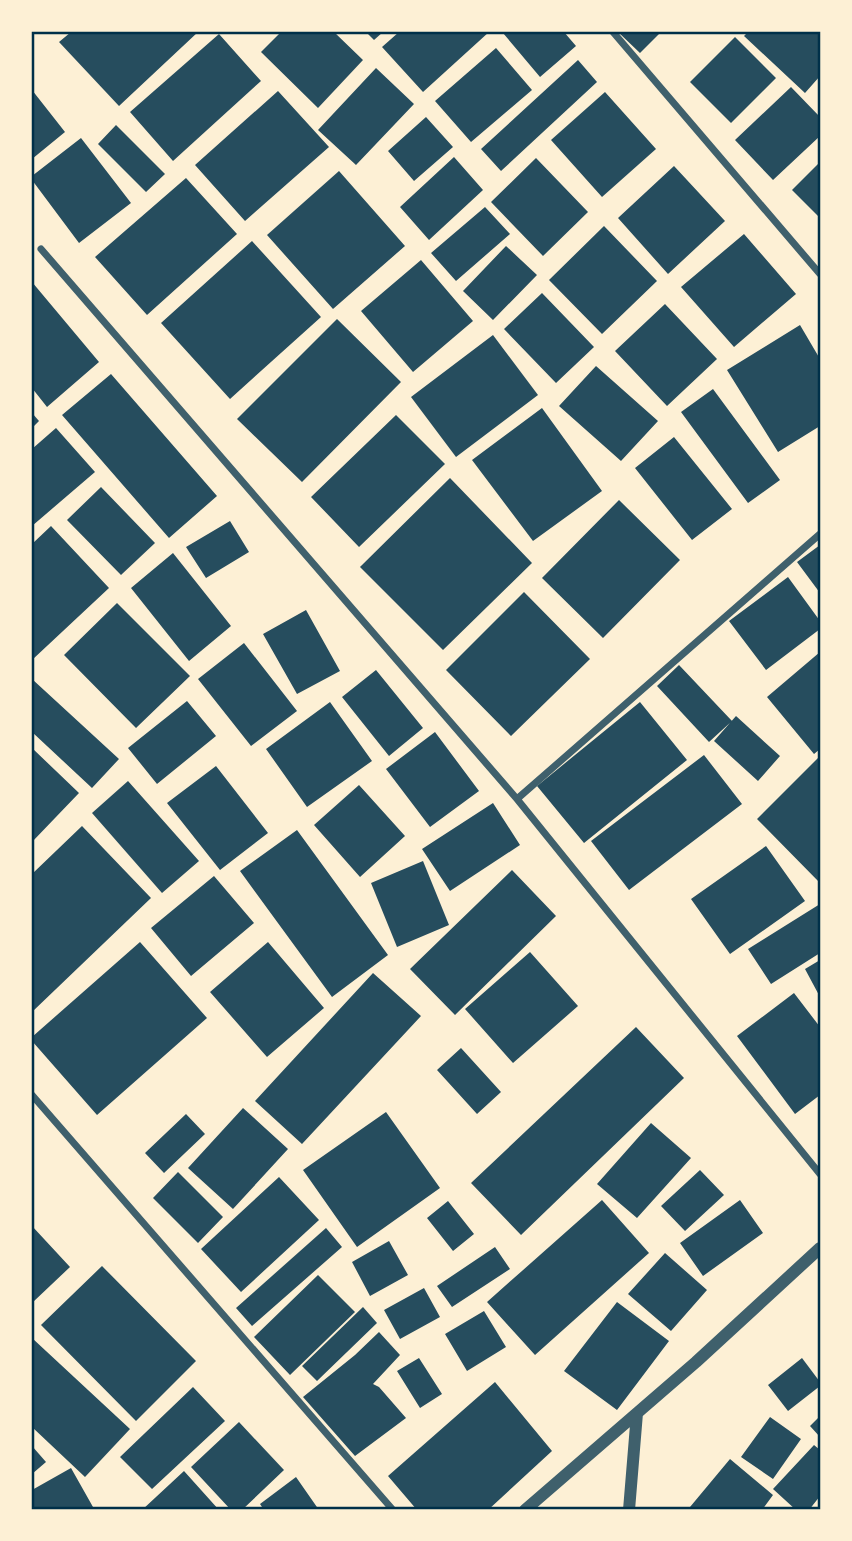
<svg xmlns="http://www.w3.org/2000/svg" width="852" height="1541" font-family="'Noto Sans',sans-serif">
  <rect width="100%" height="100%" fill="#fdf0d5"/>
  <!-- building -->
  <path fill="#264d5e" d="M71,32H198L119,106L59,42Z
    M281,32H334L363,60L318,108L261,52Z
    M366,32H383L374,40Z
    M399,32H489L423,92L382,47Z
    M505,32H564L576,46L540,77L503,33Z
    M618,32H661L640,53Z
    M748,32H820V76L805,93L744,36Z
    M219,34L261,81L173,161L130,112Z
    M735,37L776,78L731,123L690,82Z
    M496,48L532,90L471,142L435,101Z
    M578,60L597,82L501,171L481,149Z
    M376,68L414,104L356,165L318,130Z
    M791,87L820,117V136L773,180L735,140Z
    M32,90L65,132L32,159Z
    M278,91L329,147L245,221L195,165Z
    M605,92L656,149L602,197L551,140Z
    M426,117L453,147L414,181L388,151Z
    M116,125L165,174L146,192L98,144Z
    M81,138L131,203L79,243L32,180V176Z
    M454,157L483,190L429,240L400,207Z
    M536,158L588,212L543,256L491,202Z
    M820,162V216L819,217L792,190Z
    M674,166L725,221L668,274L618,218Z
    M339,171L405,246L333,309L267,235Z
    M186,178L237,234L147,315L95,257Z
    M485,207L510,234L456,281L431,253Z
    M604,226L657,281L602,334L549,280Z
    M744,234L796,294L734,347L681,287Z
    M252,241L321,317L230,399L161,323Z
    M506,246L537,275L493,320L463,291Z
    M421,260L473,321L413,372L361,311Z
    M32,282L99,362L47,407L32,388Z
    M542,293L594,347L556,383L504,329Z
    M665,304L717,359L667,406L615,351Z
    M337,319L401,382L302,482L237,419Z
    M800,325L820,359V426L778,452L727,370Z
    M493,335L538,395L456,457L411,397Z
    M596,366L658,421L621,461L559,406Z
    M111,374L217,496L169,538L62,415Z
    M713,389L780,480L748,503L681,412Z
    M542,408L602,491L533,541L472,460Z
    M32,413L39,421L32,428Z
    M396,415L445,464L359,547L311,497Z
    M56,428L95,472L32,526V449Z
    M674,437L732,509L692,540L635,468Z
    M450,478L532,563L443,650L360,567Z
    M101,487L155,543L121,575L67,520Z
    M619,500L680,560L603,638L542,578Z
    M230,521L249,552L206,578L186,547Z
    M51,526L109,588L32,660V544Z
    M820,545V593L797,562Z
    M173,553L231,626L189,661L131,588Z
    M788,577L820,621V629L766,670L729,621Z
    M524,592L590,659L511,736L446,670Z
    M117,603L190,676L136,728L64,655Z
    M306,610L340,671L297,694L263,634Z
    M244,643L297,711L251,746L198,679Z
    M820,652V749L814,754L767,697Z
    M679,665L732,721L709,742L657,686Z
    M376,670L423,728L389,756L342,697Z
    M32,679L119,759L92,788L32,732Z
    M187,701L216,736L157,784L128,748Z
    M330,702L372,761L307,807L266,749Z
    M640,702L687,760L584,843L537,786Z
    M736,716L780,756L758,781L714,741Z
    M435,732L479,791L430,827L386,769Z
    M32,748L79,793L32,842Z
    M704,755L742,804L629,890L591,841Z
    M820,756V883L757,819Z
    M216,766L268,833L220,870L167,803Z
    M128,781L199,861L162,893L92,813Z
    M359,785L405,836L360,877L314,825Z
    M493,803L520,845L450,891L422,849Z
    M82,826L151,898L32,1012V874Z
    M297,830L388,955L332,997L240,871Z
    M766,846L805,901L730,954L691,899Z
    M423,861L449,925L397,947L371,883Z
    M512,870L556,916L455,1015L410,969Z
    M214,876L254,923L191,976L151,928Z
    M820,904V953L771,984L748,949Z
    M140,942L207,1018L97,1115L32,1041V1037Z
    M268,942L324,1008L267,1057L210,992Z
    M530,952L578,1006L513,1063L465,1009Z
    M820,960V997L805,969Z
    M373,973L421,1016L302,1144L255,1101Z
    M794,993L820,1027V1095L795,1114L737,1036Z
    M636,1027L684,1078L521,1235L471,1183Z
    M461,1048L501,1092L477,1114L437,1070Z
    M243,1108L288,1149L233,1209L188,1168Z
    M386,1112L440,1188L357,1247L303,1170Z
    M186,1114L205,1134L164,1173L145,1153Z
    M651,1123L691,1158L637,1218L597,1184Z
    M700,1170L724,1195L685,1231L661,1206Z
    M178,1172L223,1217L198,1243L153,1198Z
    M279,1177L319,1220L241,1292L201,1249Z
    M602,1200L649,1253L535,1355L487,1302Z
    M740,1200L763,1233L703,1276L680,1243Z
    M448,1201L474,1234L453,1251L427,1218Z
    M32,1226L70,1267L32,1303Z
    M326,1228L342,1247L252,1326L236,1308Z
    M389,1241L408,1275L370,1296L352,1262Z
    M495,1247L510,1269L452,1307L437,1286Z
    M665,1253L707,1290L671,1331L628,1294Z
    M102,1266L196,1361L136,1421L41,1325Z
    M318,1275L355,1312L290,1375L254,1337Z
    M424,1288L440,1317L400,1339L384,1310Z
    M617,1302L669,1341L617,1410L564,1371Z
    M363,1307L377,1323L317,1381L302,1366Z
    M484,1311L506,1347L467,1371L445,1334Z
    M379,1332L400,1355L373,1384L379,1387L406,1418L355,1456L303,1397L355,1355Z
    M32,1338L130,1429L85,1477L32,1427Z
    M419,1358L442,1394L420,1408L397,1371Z
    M802,1358L820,1382V1386L788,1411L768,1385Z
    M495,1382L552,1451L488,1510H417L388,1476Z
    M193,1387L225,1421L152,1489L120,1457Z
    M820,1416V1437L810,1426Z
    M770,1417L801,1439L773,1479L741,1457Z
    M239,1422L284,1470L242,1510H231L191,1467Z
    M814,1445L820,1450V1496L809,1510H796L773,1489Z
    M32,1446L46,1462L32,1474Z
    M730,1459L773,1495L762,1510H693L690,1507Z
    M71,1468L93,1507L89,1510H32V1490Z
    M184,1471L219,1510H142Z
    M296,1477L319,1510H264L260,1504Z"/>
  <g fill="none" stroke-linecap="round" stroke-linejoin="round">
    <!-- minor -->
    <path stroke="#3f606c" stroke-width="7" d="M613,32L820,274
      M41,249L517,799L820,1174
      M517,799L820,534
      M32,1095L393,1510"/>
    <!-- tertiary -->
    <path stroke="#3f606c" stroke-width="12" d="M525,1510L696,1362L820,1248
      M629,1510L637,1413"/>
  </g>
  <!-- border -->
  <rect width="852" height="1541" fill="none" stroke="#fdf0d5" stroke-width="66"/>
  <rect x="33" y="33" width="786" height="1475" fill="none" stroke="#003049" stroke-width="2.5"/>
</svg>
